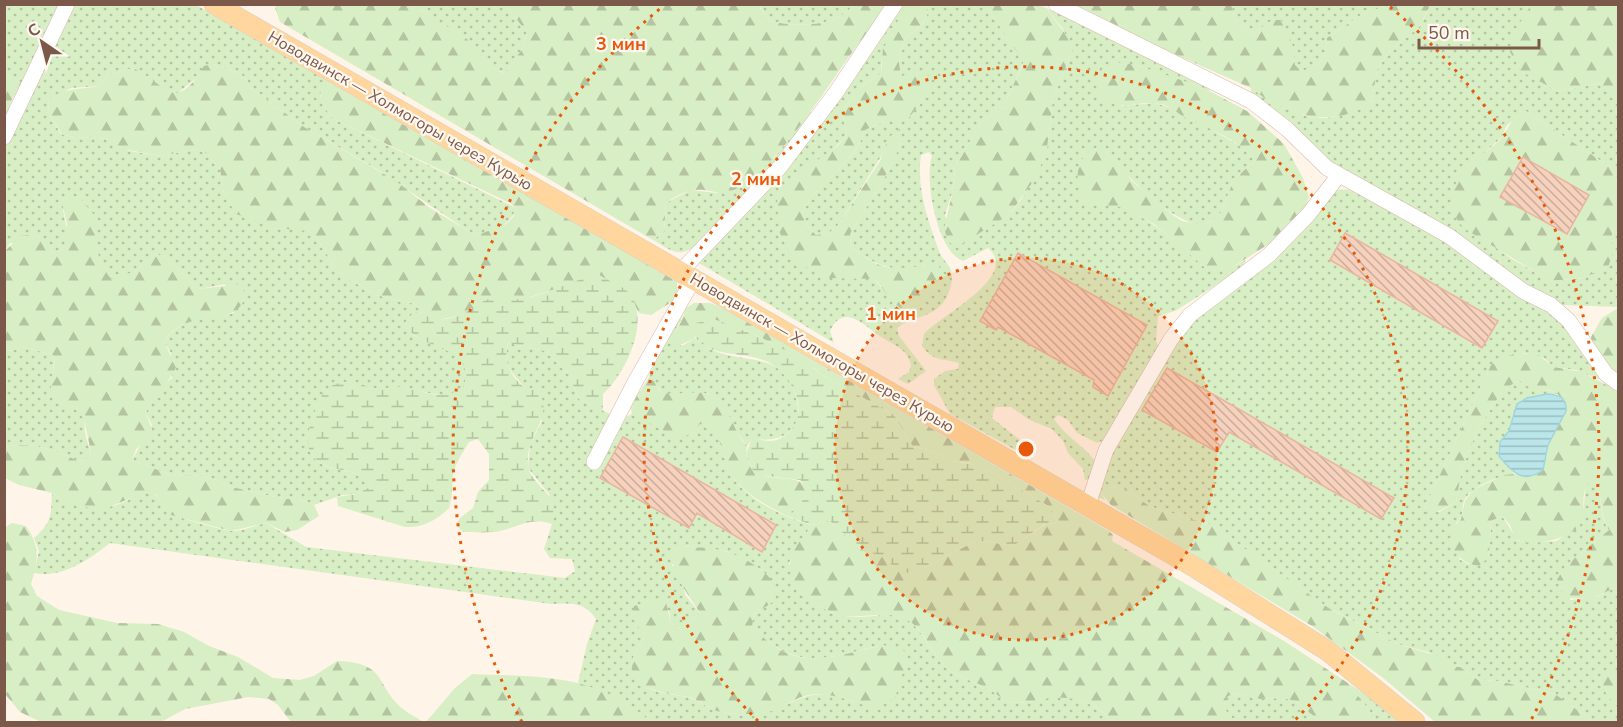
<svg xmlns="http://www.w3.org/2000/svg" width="1623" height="727" font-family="'Nunito Sans',sans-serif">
  <defs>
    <pattern id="green-dots" width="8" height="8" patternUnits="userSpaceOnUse" patternTransform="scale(1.5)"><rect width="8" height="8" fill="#d8eec4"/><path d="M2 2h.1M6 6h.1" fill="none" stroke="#b4c4a1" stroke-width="1.8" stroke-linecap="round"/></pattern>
    <pattern id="forest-firs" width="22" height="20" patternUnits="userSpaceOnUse" patternTransform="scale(1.5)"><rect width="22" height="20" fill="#d8eec4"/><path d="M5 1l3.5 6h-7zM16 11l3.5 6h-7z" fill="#b4c4a1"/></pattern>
    <pattern id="wetland-marsh" width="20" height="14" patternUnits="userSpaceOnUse" patternTransform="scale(1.5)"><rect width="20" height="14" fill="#d8eec4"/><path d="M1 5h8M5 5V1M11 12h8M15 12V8" fill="none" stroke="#b4c4a1"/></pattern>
    <pattern id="water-rules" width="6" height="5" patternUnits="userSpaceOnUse" patternTransform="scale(1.5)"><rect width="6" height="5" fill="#bae6ea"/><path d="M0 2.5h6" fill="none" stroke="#9cbdc0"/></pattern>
    <pattern id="building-back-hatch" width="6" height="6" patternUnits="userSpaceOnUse" patternTransform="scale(1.5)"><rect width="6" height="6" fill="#f6d1bd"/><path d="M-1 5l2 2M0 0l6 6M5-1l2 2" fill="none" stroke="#ccac9c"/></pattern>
  </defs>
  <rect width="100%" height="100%" fill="#fef4e8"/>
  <!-- green -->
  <path fill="url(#green-dots)" fill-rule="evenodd" d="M761,4L853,5C837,28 795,27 770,21L760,7Z
    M1233,4L1389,5L1361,15L1327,38C1325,58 1324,66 1301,71L1295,66L1292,43L1265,25L1252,35C1240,29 1231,19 1233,4Z
    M5,5H63L22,91L18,80L5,74Z
    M72,5H196L333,81C312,90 321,105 334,119L516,208C510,226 495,230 478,235L468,231L380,171L304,127L253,89L241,74L213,64L178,93C158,92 150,76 133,68L108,75L99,86L71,88L48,100L49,114L61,134L75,138L99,137L109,140L129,151L161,156L196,149L206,153L220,169L224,194L277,228L307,230L316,237L335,267L352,281L376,295L415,304L424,312L413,313L405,323C407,326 410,332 412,334C428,347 464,347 466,372C470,410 420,390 404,387C396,386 389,389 381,389C365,389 353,378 336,384C322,390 319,404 314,416C309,427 305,444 312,455C324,474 353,467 369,480L370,487L356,494L342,495L314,505L298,499H284L227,486L216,480L201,476L171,475L132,460L152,425L146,413C151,397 159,388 172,378L171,353L164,342C180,316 208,320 234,313L226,284L199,289C183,278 176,260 157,254L136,271L112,280C97,266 93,237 94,216L78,196L63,210L68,236L64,249L52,253L42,244L10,243L5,251L4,143Z
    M413,5H506L527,33L523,48L506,73L490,68L480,56Z
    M902,5H906C898,29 880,46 881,73L860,88L842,111L847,135C809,180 756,179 790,253L849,278L874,279L896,305L926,265C896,274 875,266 851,247L850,234L885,177L902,142L885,150L839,224L829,233L816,235L807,226L802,215C819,175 854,168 865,130L885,121H906L921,103L913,74L901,77L899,63L905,38C919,27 930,24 927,5H985L1024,61L1003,107L981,123L955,166L953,190L945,215L955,247L1009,215L1023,197L1047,149L1053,98L1072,51L1063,29L1046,8L1200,81L1211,91L1136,65L1121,106L1154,103L1176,109L1190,120L1206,126L1245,149L1255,161L1234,179L1220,215L1204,225C1170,224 1124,172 1102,147C1074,153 1078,175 1082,199C1095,207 1109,202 1122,207C1155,221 1181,247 1208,270L1231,268L1245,260L1243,268L1175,311L1158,316L1156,341L1159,347L1102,441L1097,443L1077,433L1068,420L1058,415L1054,419C1065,436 1083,445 1095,461L1091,480H1085L1083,469L1068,453L1063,441L1052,429L1030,420L1011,407H995L992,418L1029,447L1032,459L950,414L934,385V379L945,371L958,369L959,363C943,358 933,362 922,346L924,334C940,316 1021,276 988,248L963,261C937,252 924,179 932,156L929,152L921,155C916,187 928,221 939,251C941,258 948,263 951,270C954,282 949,296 941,305C928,319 909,316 897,329L899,336L926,371L908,384L898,379L909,372L911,366C909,348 890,344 877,334C863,324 843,303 830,331L834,343L699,263L700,258C770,177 849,98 902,5Z
    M1428,5H1531L1521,71L1557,91L1601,83L1618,102V179L1610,167L1526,111L1506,126L1502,137L1462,173L1475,233L1512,259L1551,281L1583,278L1612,256V232L1618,224V307L1563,305L1527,289L1343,172L1252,99L1251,88C1264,98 1273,102 1288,107C1296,109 1302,115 1309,117C1333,122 1351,111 1372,101L1377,70L1389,52L1419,27L1429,9Z
    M811,111V117C792,141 709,248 683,252C673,254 662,245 653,240L664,231L666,203L690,190L717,193L774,158Z
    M1353,189L1449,244L1546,308L1566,325L1601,380L1576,370L1554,367L1544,358L1524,353L1491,365L1425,507L1439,512L1456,502L1462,468L1478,429L1501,393L1515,382L1521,381C1531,392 1546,386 1559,394L1527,398L1517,404L1509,431L1500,442L1498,451L1514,474C1499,476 1471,486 1464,501C1461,511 1465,516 1456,523L1459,559L1468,564L1489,557L1491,521L1502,516L1518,541C1523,542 1552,542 1556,541C1564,539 1583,513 1584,505C1586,495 1582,486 1592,479C1605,495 1597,513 1609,530L1565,566L1570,600L1597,597L1618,586V675H1612L1615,704L1618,706V722H1594L1555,694L1498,681L1478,680L1460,667H1451L1428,652L1398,644L1325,606L1211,525L1149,506L1126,489L1110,487L1102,494L1105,500L1097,497L1111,451L1177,341L1195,318L1331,195L1338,190Z
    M685,309L672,342L682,346L695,338C730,375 794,335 799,417C789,439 775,441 752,439L747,446L709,394C692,391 675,397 660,392L658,387L648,379L672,326Z
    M508,343L546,351L569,375L579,399L620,419L632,414L692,433L700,424L713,426C722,441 723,458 731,474C745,499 785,518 812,525L795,549L789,563C803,602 830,622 873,616C884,615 898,613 908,620C923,631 930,650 942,663C954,678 973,680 989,689C996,693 1001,699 1008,701C1023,706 1038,699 1053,697C1075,695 1100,706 1113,722H651C630,704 605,693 578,683L587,644L596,619C585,602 571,603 552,604L110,543C90,559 61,579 34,573L39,551L34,538C52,523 51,515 52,493C74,507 101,514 126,501C132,498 138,492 146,492C159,493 162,505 170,513C172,516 225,531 231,531C241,532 256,525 266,523L306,547L565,578L575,571L572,559L550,558L544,549L552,524L549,494L528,468L530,445L542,421C537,411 532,400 526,390C513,371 502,369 508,343ZM683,546L726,551L762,570L772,602L754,614L751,626C795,672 824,659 878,646L854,702C803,680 794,711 752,714C741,715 726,714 715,710C705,707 697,699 686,697C652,689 644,697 633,658L644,637L669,610L671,623L681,630L700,613L686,596L679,574L672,565Z
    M22,346L55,356L51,382L60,403C81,412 84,409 85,432C86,440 90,448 91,456L80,462C56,450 31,441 5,447V350L12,351Z
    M1348,683L1372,699L1398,722H1375L1372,714Z
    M1238,693L1261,699L1283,698L1295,701L1321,722H1240L1232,718L1223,707L1228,696Z"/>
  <!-- forest -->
  <path fill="url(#forest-firs)" d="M277,4L413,5C430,20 451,26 468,40C485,54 481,66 505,73L523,48L527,33L506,5H761L760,8L770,21C795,27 837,28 853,5H885C874,26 859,42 846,61C821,96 770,177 731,191C721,195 713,191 704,190C689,188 677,195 666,203L664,231L653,240L280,22L275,8Z
    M1389,4L1428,5L1429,8L1419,27L1389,52L1377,70L1372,100L1367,106L1342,116L1313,118L1270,102L1251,88L1161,48L1076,5H1233C1231,19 1240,29 1252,35L1272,20H1281L1292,43L1295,65L1301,71C1324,66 1325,58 1327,38L1361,15Z
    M906,5H927C930,24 918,27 905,38L899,63L901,76L926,71L932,83L921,103L906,121H885L865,130C854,167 818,177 802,215L807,226L816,235L829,233L839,224L880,161L889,137L900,129L902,142L885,177L850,234L851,247C890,278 896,266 939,265C944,288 918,323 895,304C887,298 883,286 874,279L830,278L807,268L790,254L779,231L777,197L804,169L838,146L847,135L842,111L860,88L881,73L883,49Z
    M985,5H1038L1046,8L1070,40L1072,51L1053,98L1047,149L1037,176L1009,215L955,248L948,240L944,229L953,190L955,166L981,123L1003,107L1024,62Z
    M1531,5H1618V102L1601,83L1557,91L1521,71L1510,52L1516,29Z
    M1116,62L1136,65L1202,87L1247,111L1284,144L1303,178L1309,197L1306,205L1291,226L1272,242L1231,268L1216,271L1208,270L1154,224L1121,207L1091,204L1082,199C1073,176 1077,152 1102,146L1110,152L1132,181L1174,216L1182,221L1204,225L1220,215L1234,179L1255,161C1241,141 1211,129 1190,120C1175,114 1175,105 1153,103C1137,102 1124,109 1108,102C1099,98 1096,88 1095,79L1099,71Z
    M213,64L241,74L253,89L304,127L396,181L430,208L468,231L478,235L506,224L513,217L516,208L510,203L334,119C321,105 312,90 333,81L656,267L677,282L678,294L670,303L651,315L639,313L628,293L599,275L521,300C490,294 463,322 432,319L415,304L376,295L352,281L335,267L316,237L307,231L277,228L236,214L224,194L220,169L206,153L196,149L161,156L117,148L109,140L99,137L75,138L62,134L49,114L48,100C65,87 79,90 99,86L108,75L133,68C166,83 174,116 204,66Z
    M5,74L18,80L22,85L12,99L5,123Z
    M1526,111L1610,167L1618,179V224L1612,232V256L1608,267L1583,278L1550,281L1465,229C1444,210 1450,183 1470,164C1479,155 1494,148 1502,137C1511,125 1511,118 1526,111Z
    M78,196L95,216C93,236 97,266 112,279L136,271L157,254C176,260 183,278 199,289L240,284L246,295C236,332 186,304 164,342L176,367C169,385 152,394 146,413L154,436L136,449L132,460L171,475L201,476L216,480L227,486L284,499H298L314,505L319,516L297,530L285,532L266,523L231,531L171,515L156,495L146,492L104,509H94L71,504L52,493L19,485L5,478V447C31,441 56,450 80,462L91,456C90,447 85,416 79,412C70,405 57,406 52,394C48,382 55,368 55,356L22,346L12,351L5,350V251L20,236L35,234L52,253L64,249L67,224L61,199Z
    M694,303H710L723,308L1109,531L1113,535L1112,541L1284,641L1348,683L1372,714L1375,722H1321L1295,701L1283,698L1260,699L1238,693L1228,696L1223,707L1232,718L1240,722H1113C1097,702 1070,694 1044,699C1032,701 1021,705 1008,701C1001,699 996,693 989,689C973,680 954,678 942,663C930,650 921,625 904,618C886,611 865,618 845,616C824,613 787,589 790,564C791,549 804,536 812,525L830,521L859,548L885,558L895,568L920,570L970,544L984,541L1013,546L1046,524L1058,523L1050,507L988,470L968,463L949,461L933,451L913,447L894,415L822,375L815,369L764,339L741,329H691L695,338L676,347L672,342C675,330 683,322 685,309Z
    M1618,308V377L1593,350L1591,337L1602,318Z
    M1517,353L1538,355L1554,367L1582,372L1618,391V586L1592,599L1565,598L1557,580L1565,566L1609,530C1598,513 1605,495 1592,480C1578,489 1587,510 1581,523C1575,539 1526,549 1515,538L1510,525L1502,516L1491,521L1489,557L1479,566C1459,563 1449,550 1451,529L1461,519L1465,501L1473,490L1504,475L1514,474L1528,477L1547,457L1548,445L1566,411C1557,376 1538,399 1520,381L1515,382L1501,393L1478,429L1462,468L1456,502L1431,515L1426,513L1425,507L1491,365L1502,358Z
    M648,379L654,381L660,392C674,396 689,391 703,393C731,398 729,428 747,446L746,454L752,469C770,485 796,470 812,491L787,516C768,506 742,493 731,474C723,459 722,441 713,427L700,424L692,433L680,439L632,414L630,406Z
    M1110,487L1126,489L1149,506L1211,525L1330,609L1398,644L1444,658L1451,667H1460L1478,680L1498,681L1555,694L1594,722H1435L1382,677L1312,626L1111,505L1102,494Z
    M12,523L26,526C41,548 38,560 31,584L37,596L59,610L117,623L158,624L184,632L209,646L238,657L273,678L300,680L314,676L337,661C389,663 374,685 403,709C409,714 416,717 423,722H291L278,705L269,699L248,697L185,709L161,722H41L20,712L5,694L4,528Z
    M683,546C697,548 711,547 724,551C741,555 788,579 773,601C769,606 759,610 754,614L752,626C790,668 817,661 867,649C881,645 889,643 903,649L907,660L895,698L876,708C856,704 838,694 818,694C795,694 784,710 767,712C751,715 733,715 717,711C707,708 699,700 688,697C668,692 642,694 633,671C629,659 639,648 644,637L633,618L634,606L665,598L671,623L681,630L700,613C689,595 671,575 672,552Z
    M1605,673L1618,675V706C1606,696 1600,689 1605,673Z
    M472,674C541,677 595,673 651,722H426L455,688Z"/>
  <!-- wetland -->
  <path fill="url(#wetland-marsh)" d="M599,275C608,281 620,284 628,292C652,319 626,373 603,394V411L579,399L569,375L546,351L508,343C503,361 510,376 525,388H536C558,415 524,435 528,466C530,480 548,491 554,504L552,524C530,515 513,531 492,532C482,533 472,532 463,532L456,525L460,518L473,508L478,492L489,480V454L478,439L469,442C464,451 455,463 453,474C452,485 453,496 449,508C437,520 423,528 405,527L338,506L337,497L356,494L370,487L369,481C353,466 325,474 312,455C305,445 308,430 312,420C320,396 325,380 355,382C361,383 366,387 372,388C383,390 394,386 404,387C427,391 444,404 464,385C476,342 415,352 405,323L413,313L424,312C449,333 470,303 495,297C505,295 514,301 523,299C549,294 573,279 599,275Z
    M714,319L753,334L799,357L822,375L894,415L913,447L933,451L949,461L977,465L988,470L1050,507L1058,523L1045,524L1013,546L984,541L970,544L920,570L908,573L895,568L885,558L859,548L830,521L812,525L787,516L812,491L800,480L758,475L752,469L746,454L752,438C758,439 764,441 770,441C778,441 785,436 790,431C811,410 790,373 768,362C742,349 705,361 691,330L696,323Z"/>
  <!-- water -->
  <path fill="url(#water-rules)" stroke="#9fd7dd" stroke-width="1.5" d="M1547,394C1559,395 1567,397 1566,411L1548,445L1543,470C1523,485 1511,471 1499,456L1500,442L1509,431L1517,404L1527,398Z"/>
  <!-- building -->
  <path fill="url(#building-back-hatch)" stroke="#eab59c" stroke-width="1.5" d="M1523,157L1589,195L1567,234L1500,197Z
    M1345,233L1498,321L1482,348L1330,260Z
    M1018,253L1147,325L1108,396L1093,387L1094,380L998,327L996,330L980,321Z
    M1167,368L1394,498L1381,519L1229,432L1217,452L1142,410Z
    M623,437L776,525L762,552L697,513L689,528L600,478Z"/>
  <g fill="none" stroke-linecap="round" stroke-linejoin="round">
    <defs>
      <path id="minor" d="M1056,4L1251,101L1287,129L1327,168L1449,236L1523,291L1551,305L1569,321L1606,374L1618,383
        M4,137L67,4
        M680,272L780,167L837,91L895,4
        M594,462L635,382L693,280
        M1088,505L1106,450L1171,339L1190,315L1269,255L1308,215L1339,175"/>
      <path id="major" d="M214,4L1196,568L1328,651L1415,722"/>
    </defs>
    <!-- minor casing -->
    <use href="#minor" stroke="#d4bdaf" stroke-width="16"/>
    <!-- major casing -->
    <use href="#major" stroke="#dad0cc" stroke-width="21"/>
    <!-- minor -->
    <use href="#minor" stroke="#fff" stroke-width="15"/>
    <!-- major -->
    <use href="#major" stroke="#ffd69e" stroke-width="20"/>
  </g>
  <!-- distance rings -->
  <circle cx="1026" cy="449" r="191" fill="#e8590c" fill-opacity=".12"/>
  <g fill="none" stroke="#e8590c" stroke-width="3" stroke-dasharray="3 6">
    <circle cx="1026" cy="449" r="191"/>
    <path d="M758 721A382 382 0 1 1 1294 721"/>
    <path d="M522 722A573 573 0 0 1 662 7M1390 7A573 573 0 0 1 1530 722"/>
  </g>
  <g text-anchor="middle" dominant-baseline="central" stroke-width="4.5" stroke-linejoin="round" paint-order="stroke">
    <!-- street labels -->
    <g font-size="16" fill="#7b5849" stroke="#fff8f0">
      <text transform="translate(400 111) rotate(30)">Новодвинск — Холмогоры через Курью</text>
      <text transform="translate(822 353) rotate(30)">Новодвинск — Холмогоры через Курью</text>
    </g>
  </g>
  <circle cx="1026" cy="449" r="9" fill="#e8590c" stroke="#fff8f0" stroke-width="3"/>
  <g font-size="18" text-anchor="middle" font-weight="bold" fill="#e8590c" stroke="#fff8f0" stroke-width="4.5" stroke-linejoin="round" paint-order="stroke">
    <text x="621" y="50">3 мин</text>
    <text x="756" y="185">2 мин</text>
    <text x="891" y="320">1 мин</text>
  </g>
  <!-- border -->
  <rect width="1623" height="727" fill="none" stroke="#7b5849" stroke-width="12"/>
  <!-- north arrow -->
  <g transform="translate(42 42) rotate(325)" stroke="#fff8f0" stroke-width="4.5" paint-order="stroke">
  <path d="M0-4.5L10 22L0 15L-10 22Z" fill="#7b5849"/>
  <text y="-9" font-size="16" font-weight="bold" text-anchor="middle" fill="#7b5849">С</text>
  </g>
  <!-- scale -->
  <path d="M1419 39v9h120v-9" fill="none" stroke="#7b5849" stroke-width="3"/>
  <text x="1428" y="39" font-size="18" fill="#7b5849" stroke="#fff8f0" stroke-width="4.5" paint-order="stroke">50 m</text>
</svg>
